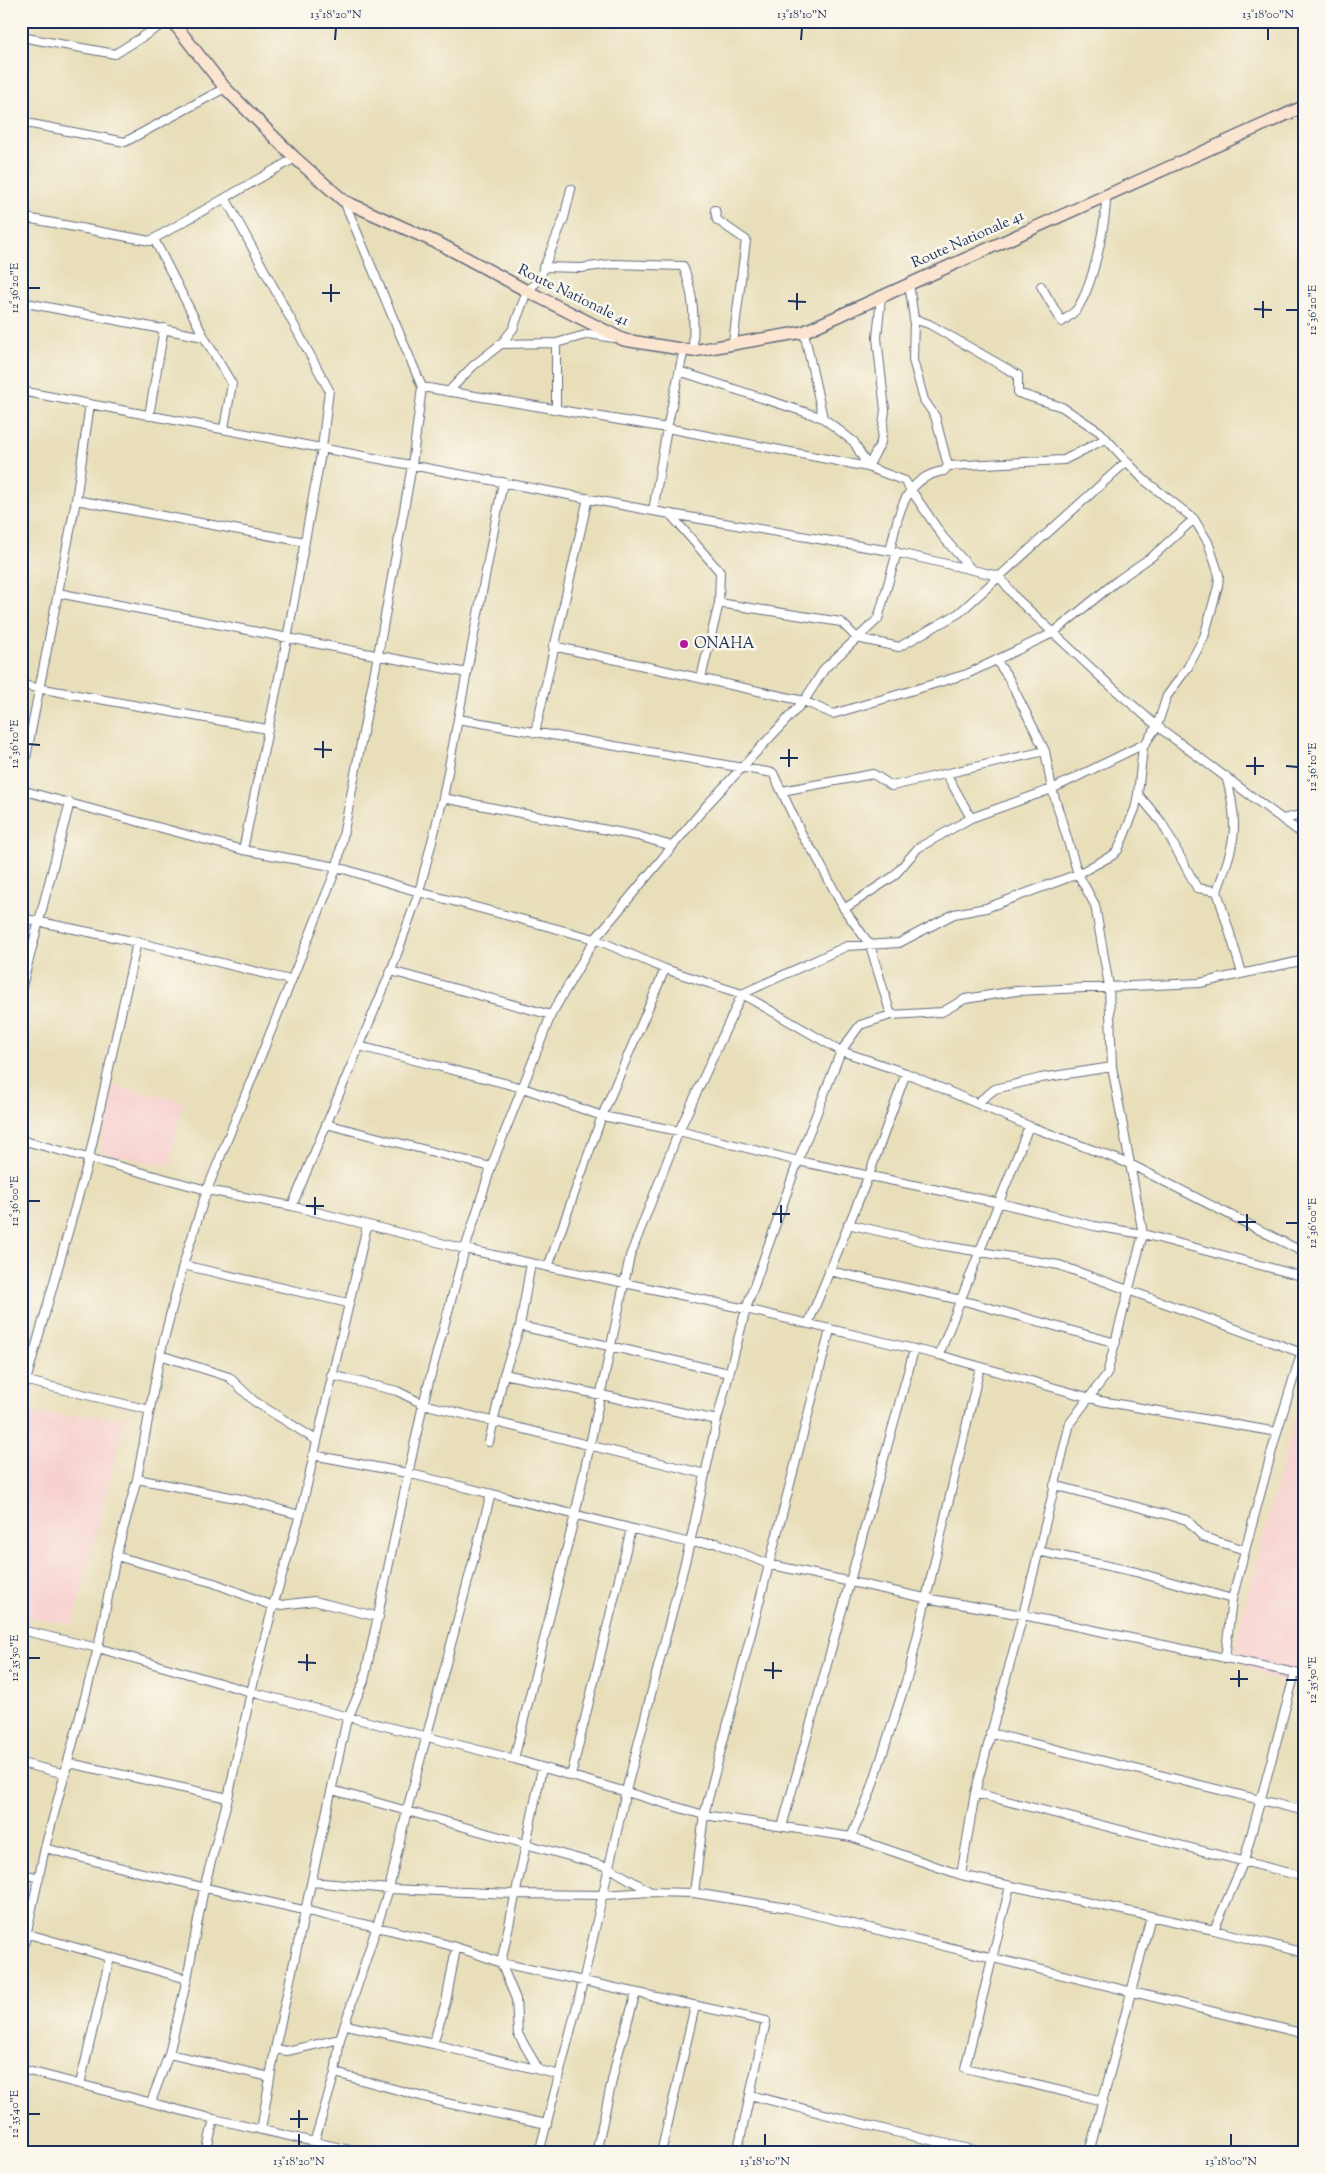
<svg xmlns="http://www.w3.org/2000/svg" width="1326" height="2174" font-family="'Sorts Mill Goudy',serif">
  <rect width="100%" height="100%" fill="#fbf7ec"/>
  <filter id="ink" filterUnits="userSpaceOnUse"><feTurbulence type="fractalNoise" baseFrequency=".02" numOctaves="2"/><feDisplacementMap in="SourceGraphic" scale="10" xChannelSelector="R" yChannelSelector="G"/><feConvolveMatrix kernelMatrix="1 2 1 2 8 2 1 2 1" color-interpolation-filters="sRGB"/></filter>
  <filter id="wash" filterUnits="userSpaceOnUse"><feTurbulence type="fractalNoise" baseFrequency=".0096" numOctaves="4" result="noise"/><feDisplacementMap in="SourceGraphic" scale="20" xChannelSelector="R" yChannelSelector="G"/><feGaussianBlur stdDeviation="1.12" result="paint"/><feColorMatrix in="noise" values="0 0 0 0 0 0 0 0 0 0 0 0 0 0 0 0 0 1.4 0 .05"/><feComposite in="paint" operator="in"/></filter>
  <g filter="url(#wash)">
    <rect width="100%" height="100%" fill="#e8deb9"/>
    <!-- built -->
    <path fill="#f7d0cf" d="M113,1086L183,1101L169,1166L100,1152Z
      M1305,1379V1685L1268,1678L1241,1661L1235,1643Z
      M21,1414L126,1417L73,1624L21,1616Z"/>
  </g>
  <g filter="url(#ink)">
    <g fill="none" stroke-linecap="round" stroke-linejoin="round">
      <defs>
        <path id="street" d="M21,37L115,54L168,21
          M21,122L125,142L225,88
          M226,199L329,390L322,448L287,639L243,850
          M715,210L717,220L746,240L733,343
          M21,217L150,241L295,158
          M154,239L204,337L232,384L224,428
          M543,267L581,268L612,264L683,266C695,296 694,319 693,351
          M1041,286L1062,322C1066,318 1073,314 1077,309C1093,286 1106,224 1106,196
          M21,302L204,337
          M804,332L823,418
          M501,344L556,343L589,334L614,338
          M679,371L823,418L854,442L868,467
          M422,387L667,428L868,467L905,481L943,537L971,569
          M21,391L653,511L890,551L999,576L1015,597L1105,681L1157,726L1305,836
          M448,392L473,366L501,344L513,329L527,291L539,280L564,218L571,189
          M556,409V343
          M149,416L164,328
          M948,466L1064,460L1105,439
          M868,467L881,442L885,410L877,338L881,297
          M76,500L305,542
          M653,511L667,428L684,349
          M670,514L720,572L719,603L701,678
          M1194,519L1208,542L1219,575L1218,586L1204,637L1188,667L1167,696L1157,726L1143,747L1138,794L1162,823L1197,888L1217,891L1242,973
          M890,551C898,517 903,477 944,471L948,466L935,416L924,400L913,360L914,319L909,283
          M58,593L467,673
          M719,603L841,622L857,638L899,647L959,613L1126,462
          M553,646L804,701L833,714L967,674L1053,633L1118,580L1154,555L1194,519L1143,479L1100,432L1062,407L1018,393V375L929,324L914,319
          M21,685L267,729
          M458,719L773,773L804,839L815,854L844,909L870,945L891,1015
          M535,733L588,498
          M947,775L971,818
          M21,783L76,500L90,404
          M21,790L243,850L337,867L419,892L595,939L665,969L742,994L841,1051L906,1073L1029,1126L1130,1164L1305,1253
          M782,791L873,774L892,786L1045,751
          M443,798L638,836L672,846
          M1283,819L1305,814
          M1217,891C1235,842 1240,827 1226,776
          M844,909L894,876L918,848L971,818L1052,789L1140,746L1143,747
          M21,918L137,942L290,980
          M391,971L551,1015
          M21,990L70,802
          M359,1046L523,1088L602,1116L679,1131L798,1161L1000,1203L1094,1226L1143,1234L1305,1277
          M977,1103L995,1089L1041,1078L1112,1067
          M326,1124L491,1167
          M21,1140L207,1190L292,1206L465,1249L746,1309L939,1355L1101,1401L1277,1432
          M292,1206L391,971L419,892L443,798L503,482
          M848,1224L939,1245L1059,1265L1305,1354
          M183,1265L348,1303
          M548,1267L602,1116L665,969
          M829,1271L961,1300L1116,1343
          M808,1324L869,1175L906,1073
          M520,1326L729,1373
          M160,1355L229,1377L254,1401L316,1440
          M939,1355L1029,1126
          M504,1374L717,1420
          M331,1375L397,1391L423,1404L705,1474
          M23,1380L150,1410
          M26,1381L89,1158L137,942
          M489,1442L504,1374L520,1326L531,1263
          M313,1455L407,1473L690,1543H717L768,1564L851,1582L925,1598L1023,1615L1305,1675
          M137,1479L241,1499L300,1515
          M1054,1485L1187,1520L1203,1537L1245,1550
          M1038,1551L1136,1572L1232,1599
          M116,1556L214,1583L273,1606L314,1601L379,1617
          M21,1630L98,1648L251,1692L514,1759L704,1815L851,1837L961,1875L1214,1930L1305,1953
          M1225,1659L1232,1599L1277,1432L1305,1341
          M990,1733L1305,1811
          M514,1759L575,1515L630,1256L679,1131L742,994L847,946L899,943L954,914L986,908L1078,874L1113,855L1118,850L1135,809L1138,794
          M21,1763L66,1774
          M69,1763L228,1798
          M571,1776L631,1529
          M332,1790L608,1867L651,1892
          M975,1793L1305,1877
          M782,1827L914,1350
          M851,1837L869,1796L909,1672L980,1367
          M45,1848C139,1874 234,1894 329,1916C387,1930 447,1941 501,1963L766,2021L750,2095L895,2132L987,2153
          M21,1873L39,1878
          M961,1875L975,1793L1023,1615L1070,1423L1107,1374L1143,1234L1112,1067L1109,986L1095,905L1078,874L1052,789L1045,751L1008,677L996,660
          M312,1882L389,1889L514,1894L603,1895L651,1892L694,1893L788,1908L1305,2034
          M1010,1886L965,2068L1103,2101
          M694,1893L704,1815L830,1330
          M1214,1930L1244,1861L1295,1673
          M28,1934L187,1979
          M21,1959L45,1848L98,1648L116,1556L137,1479L160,1355L183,1265L207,1190L337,867L378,655L412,465L422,387L344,201
          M346,2025L433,2044L560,2075
          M433,2044L446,2002L456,1948
          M275,2049L287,2051L340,2039
          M169,2054L270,2077
          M21,2069L214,2119L363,2153
          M539,2070L518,2034L516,1999L501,1963L542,1768
          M335,2073L446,2103L547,2124
          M80,2084L110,1957
          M151,2102L169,2054L187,1979L204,1888L228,1798L251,1692L273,1606L300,1515L367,1226
          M261,2130L275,2049L346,1723L364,1681L423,1404L465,1249L491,1167L551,1015L595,939L706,806L804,701L825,668L878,619L897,552
          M314,2143L335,2073L340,2039L389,1889L407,1810L491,1494
          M206,2153L214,2119
          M539,2153L583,1982L626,1791L690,1543L717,1420L746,1309L798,1161L841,1051L860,1025L891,1015L942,1012L965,999L1016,991L1200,983L1305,960
          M596,2153L617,2058L636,1993
          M661,2153L695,2006
          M737,2153L750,2095
          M1089,2153L1151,1916"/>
        <path id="secondary" d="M172,21L225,88L295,158L344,201L442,245L527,291L624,340L693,351L803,332L1305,106"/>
      </defs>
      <!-- street casing -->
      <use href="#street" stroke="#636c7e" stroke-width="10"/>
      <!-- secondary casing -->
      <use href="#secondary" stroke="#636c7e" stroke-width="14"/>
      <!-- street -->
      <use href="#street" stroke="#fff" stroke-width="8"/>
      <!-- secondary -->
      <use href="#secondary" stroke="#fce5d0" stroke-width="11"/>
    </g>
  </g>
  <!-- ticks -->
  <path fill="none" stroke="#1b2f5e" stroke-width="2" d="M335,40L336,28M801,40L802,28M1268,40V28M28,288H40M322,293H340M788,301L806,302M331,302V284M1254,309L1272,310M797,310V293M1286,310H1298M1263,318V301M28,744L40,745M314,749L332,750M323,758V741M780,758H798M1246,766H1264M1286,766L1298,767M789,767V749M1255,775V757M28,1201H40M306,1206H324M772,1214H790M315,1215V1197M1238,1222H1256M781,1223V1205M1286,1223H1298M1247,1231V1214M28,1658H40M298,1662L316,1663M764,1670L782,1671M307,1671V1654M773,1679V1662M1230,1679H1248M1286,1680H1298M1239,1687V1670M28,2114H40M290,2119H308M299,2128V2110M299,2146V2134M765,2146V2134M1231,2146V2134"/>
  <!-- markers -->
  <circle fill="#b5179e" stroke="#fbf7ec" stroke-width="2" cx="684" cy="644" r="5"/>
  <g text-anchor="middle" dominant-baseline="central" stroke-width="5" stroke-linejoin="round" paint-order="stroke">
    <!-- street labels -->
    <g font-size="15" fill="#1b2f5e" stroke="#fbf7ec">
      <text transform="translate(968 240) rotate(-24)">Route Nationale 41</text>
      <text transform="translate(573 296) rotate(26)">Route Nationale 41</text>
    </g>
    <!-- poi labels -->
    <g font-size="15" fill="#1b2f5e" stroke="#fbf7ec" text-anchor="start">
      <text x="694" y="644">ONAHA</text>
    </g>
  </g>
  <!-- margin -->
  <rect width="1326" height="2174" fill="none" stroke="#fbf7ec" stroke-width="55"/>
  <rect x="28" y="28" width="1270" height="2118" fill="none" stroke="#1b2f5e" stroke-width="2"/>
  <g font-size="12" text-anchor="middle" fill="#1b2f5e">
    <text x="336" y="18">13°18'20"N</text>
    <text x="802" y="18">13°18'10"N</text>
    <text x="1268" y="18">13°18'00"N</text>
    <text transform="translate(14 288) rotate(-90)" y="4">12°36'20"E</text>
    <text transform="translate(1312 310) rotate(-90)" y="4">12°36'20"E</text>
    <text transform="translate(14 744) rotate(-90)" y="4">12°36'10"E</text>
    <text transform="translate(1312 767) rotate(-90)" y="4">12°36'10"E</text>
    <text transform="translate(14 1201) rotate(-90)" y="4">12°36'00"E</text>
    <text transform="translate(1312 1223) rotate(-90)" y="4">12°36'00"E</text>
    <text transform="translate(14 1658) rotate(-90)" y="4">12°35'50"E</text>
    <text transform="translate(1312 1680) rotate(-90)" y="4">12°35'50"E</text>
    <text transform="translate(14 2114) rotate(-90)" y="4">12°35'40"E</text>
    <text x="299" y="2165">13°18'20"N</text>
    <text x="765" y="2165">13°18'10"N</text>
    <text x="1231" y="2165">13°18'00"N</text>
  </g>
</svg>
